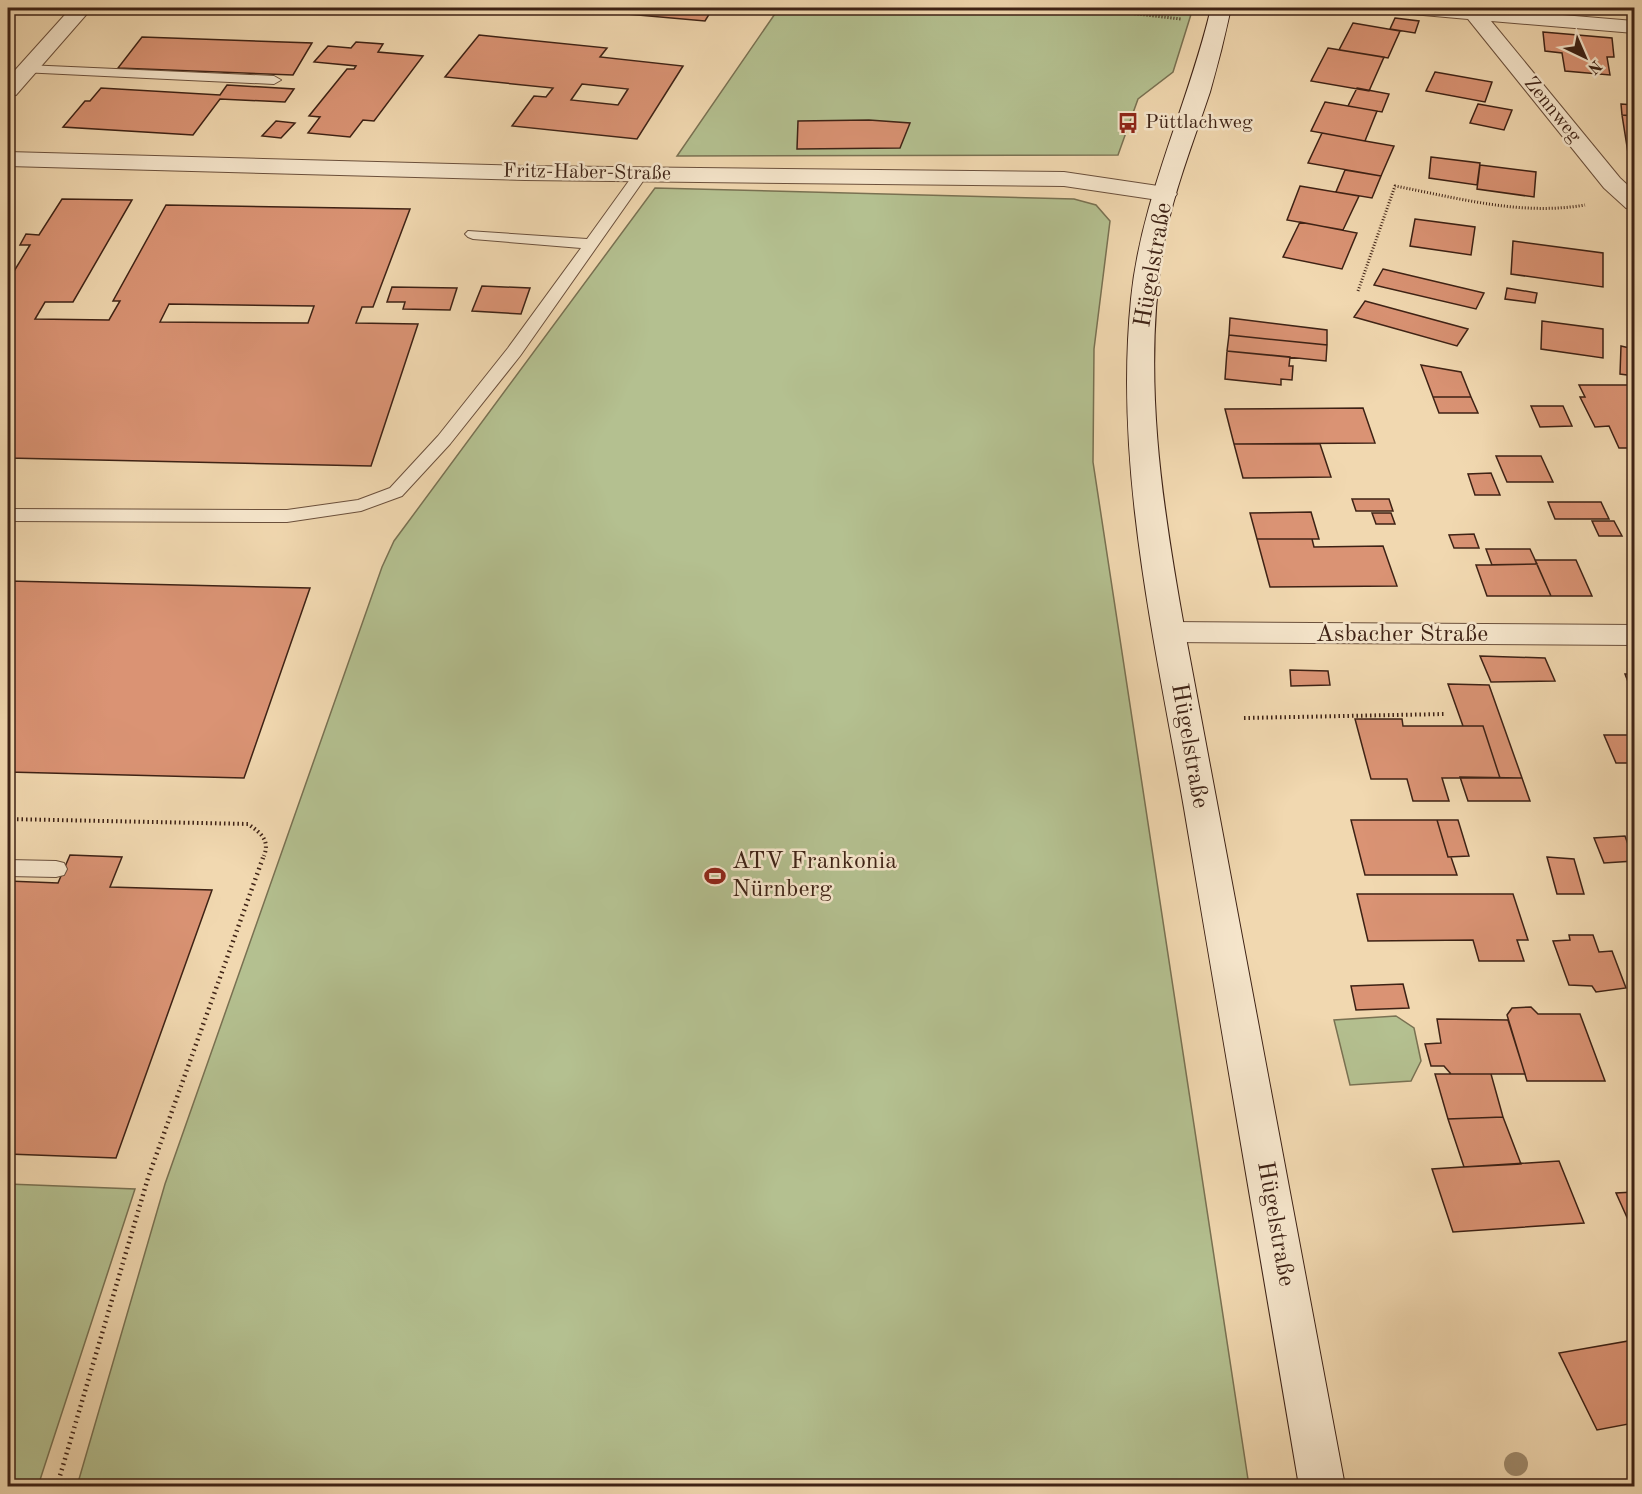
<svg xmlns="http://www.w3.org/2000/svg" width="1642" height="1494" font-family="'Old Standard TT',serif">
  <rect width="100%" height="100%" fill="#f1d8b0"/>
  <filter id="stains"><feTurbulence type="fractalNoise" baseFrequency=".00333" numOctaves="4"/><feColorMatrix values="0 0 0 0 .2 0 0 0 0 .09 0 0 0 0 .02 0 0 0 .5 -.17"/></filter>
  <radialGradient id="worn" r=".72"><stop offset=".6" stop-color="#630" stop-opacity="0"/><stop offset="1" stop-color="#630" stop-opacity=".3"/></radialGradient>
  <!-- green -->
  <path fill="#b4c090" stroke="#797152" stroke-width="1.5" d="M779,8H1193L1173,72L1138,99L1118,155L677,156Z
    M655,188L1074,199L1096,205L1110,221L1094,349L1093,462L1249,1486H77L165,1184L382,567L394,541Z
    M1396,1016L1414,1028L1421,1061L1411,1081L1350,1085L1334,1020Z
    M8,1184L135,1189L38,1486H8Z"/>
  <!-- building -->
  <path fill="#da9374" stroke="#3e2215" stroke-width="1.5" fill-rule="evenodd" d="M559,8H713L705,21Z
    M1395,18L1419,21L1415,33L1390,29Z
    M1353,23L1400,31L1388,58L1339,50Z
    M1543,32L1612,38L1614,57H1607L1610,75L1565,71L1562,53L1545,51Z
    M479,35L607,48L600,57L683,66L637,139L512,126L534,96L546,97L553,88L445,77ZM582,84L628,89L618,105L571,100Z
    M142,37L312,43L293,75L118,68Z
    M356,42L383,44L378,52L423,56L374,121L363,120L350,137L308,133L320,117L309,116L347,69H354L356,66L314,62L328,46L351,48Z
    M1328,48L1384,57L1369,91L1311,81Z
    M1435,72L1492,82L1485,102L1426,91Z
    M227,85L294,89L285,102L220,99L193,135L63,127L85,101H90L101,88L220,95Z
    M1357,88L1389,94L1382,112L1348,106Z
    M1325,102L1377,111L1365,141L1311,131Z
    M1478,104L1512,110L1504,130L1470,123Z
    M1621,104L1634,105V116L1622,115Z
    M1622,115L1634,116V160L1629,159Z
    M869,120L910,123L900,148L797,149L798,121Z
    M276,121L295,123L281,138L262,136Z
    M1322,133L1365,141L1394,146L1381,176L1308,163Z
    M1431,157L1480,163L1477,185L1429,178Z
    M1480,165L1536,172L1534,197L1477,189Z
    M1345,170L1381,176L1372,198L1336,192Z
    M1300,186L1359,196L1343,230L1287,220Z
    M62,199L132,200L73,302H45L35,319L109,320L120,301H113L166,205L410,209L373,307H362L356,323L418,324L371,466L8,458V281L30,245H20L26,234L39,235ZM169,304L314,306L308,323L160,322Z
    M1415,219L1475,227L1471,255L1410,246Z
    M1300,222L1357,233L1342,269L1283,257Z
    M1513,241L1603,253V287L1511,274Z
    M1383,269L1484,293L1476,309L1374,285Z
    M482,286L530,288L521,314L472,311Z
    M392,287L457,288L450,310L403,309L405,302H387Z
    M1507,288L1537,293L1535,303L1505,299Z
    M1365,301L1468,329L1457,346L1354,317Z
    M1230,318L1327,330V345L1229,335Z
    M1542,321L1603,329V358L1541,349Z
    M1229,335L1327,345L1326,361L1227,351Z
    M1621,346L1634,349V376L1620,374Z
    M1227,351L1290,357L1289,366H1293L1292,380L1281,379V385L1225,379Z
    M1421,365L1461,372L1471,397H1433Z
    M1579,385H1634V448H1619L1609,426L1595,427L1580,397H1585Z
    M1433,397H1471L1478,413H1439Z
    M1531,406H1563L1572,426L1540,427Z
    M1363,408L1375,443L1234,444L1225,409Z
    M1234,444H1320L1331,477L1243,478Z
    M1496,456H1541L1553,482H1507Z
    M1491,473L1500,495H1475L1468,474Z
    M1352,499H1389L1393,511H1356Z
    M1548,502H1601L1609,519H1555Z
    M1311,512L1319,539H1257L1250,513Z
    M1372,513H1391L1395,524H1376Z
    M1592,521H1614L1622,536H1599Z
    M1474,534L1479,548H1454L1449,535Z
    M1257,539H1312L1314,547L1383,546L1397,586L1270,587Z
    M1486,549H1530L1537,564L1492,565Z
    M1535,560H1576L1592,596H1551Z
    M1537,564L1551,596H1487L1476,565Z
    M8,581L310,588L244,778L8,772Z
    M1480,656L1545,658L1555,681L1491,682Z
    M1290,670L1328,671L1330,685L1291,686Z
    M1625,674H1634V697Z
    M1448,684L1489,685L1522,778H1500L1483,726H1463Z
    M1355,719H1402L1403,726H1483L1500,778H1442L1449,801H1413L1407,779H1371Z
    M1604,735H1634V763H1616Z
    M1460,777L1522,778L1530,801H1468Z
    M1351,820H1437L1448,857H1451L1457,875H1365Z
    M1437,820H1458L1469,856L1448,857Z
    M1625,836L1634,861L1604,863L1594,838Z
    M70,855L122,857L110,887L212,890L116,1158L8,1154V881L58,883Z
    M1547,857L1574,859L1584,894H1557Z
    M1357,894H1513L1528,940H1517L1524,961H1479L1473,940L1368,941Z
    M1569,935H1593L1599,952L1612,951L1626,988L1596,992L1592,986L1569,985L1553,941L1570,940Z
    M1403,984L1409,1008L1356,1010L1351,986Z
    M1531,1007L1538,1014H1580L1605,1081H1527L1507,1015L1512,1008Z
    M1437,1019L1508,1020L1525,1074H1451L1444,1066H1431L1425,1044L1441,1043Z
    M1435,1074H1491L1503,1117L1448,1119Z
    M1503,1117L1521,1164L1464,1167L1448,1119Z
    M1559,1161L1584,1223L1453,1232L1432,1169Z
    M1634,1192V1233L1616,1193Z
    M1634,1340V1423L1597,1430L1559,1353Z"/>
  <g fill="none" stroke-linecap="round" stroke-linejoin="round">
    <defs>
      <path id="lane" d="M26,65L274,76L281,80L274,84L21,72L19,69Z
        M641,170L648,174L520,356L450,444L402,496L361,511L287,522L8,521V509L287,510L358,500L390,488L438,436L508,348L581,248L473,239L468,237L465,234L468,231L587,239L636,171Z
        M8,860L56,861L64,863L67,869L64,875L56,877L8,876Z"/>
      <path id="street" d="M71,8H92L16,95L8,96V78Z
        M1402,8H1478L1634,21V33L1491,21L1620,178L1634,191V210L1626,208L1604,188L1468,19L1412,14L1405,12Z
        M8,152L525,166L1064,172L1165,187L1173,189L1177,194L1173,199L1165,201L1064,186L525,180L8,166Z
        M1169,622L1634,625V645L1169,642L1158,639L1153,632L1158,625Z"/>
      <path id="secondary" d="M1211,8H1231C1225,36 1218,64 1210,92C1193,143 1172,195 1163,248C1142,377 1162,505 1185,632L1345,1486H1299C1261,1260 1222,1034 1184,808C1155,641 1114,469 1131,299C1141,198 1188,106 1211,8Z"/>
    </defs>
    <!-- lane casing -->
    <use href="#lane" stroke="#6b503c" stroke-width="2"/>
    <!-- street casing -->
    <use href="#street" stroke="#6b503c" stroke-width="2"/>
    <!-- secondary casing -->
    <use href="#secondary" stroke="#3e2215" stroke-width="2"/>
    <!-- path-far2 -->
    <path stroke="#3e2215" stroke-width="3" stroke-dasharray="1 2" stroke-linecap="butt" d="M1084,8L1181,19
      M1358,291L1395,186C1458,198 1521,216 1585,205"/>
    <!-- path-far1 -->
    <path stroke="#3e2215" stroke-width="4" stroke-dasharray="1.5 3" stroke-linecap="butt" d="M1244,718L1445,714
      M8,819L248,824C261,833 270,840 264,856"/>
    <!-- path -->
    <path stroke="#3e2215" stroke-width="4.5" stroke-dasharray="1.5 4" stroke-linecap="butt" d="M57,1486L148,1178L264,855"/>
    <!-- lane -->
    <use href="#lane" fill="#f6e6cc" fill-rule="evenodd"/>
    <!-- street -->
    <use href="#street" fill="#f6e6cc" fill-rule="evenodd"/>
    <!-- secondary -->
    <use href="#secondary" fill="#f6e6cc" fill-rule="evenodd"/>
  </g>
  <!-- trees -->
  <circle fill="#9f8a6c" cx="1516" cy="1464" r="12"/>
  <!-- icons -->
  <defs>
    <symbol id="bus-bare" viewBox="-9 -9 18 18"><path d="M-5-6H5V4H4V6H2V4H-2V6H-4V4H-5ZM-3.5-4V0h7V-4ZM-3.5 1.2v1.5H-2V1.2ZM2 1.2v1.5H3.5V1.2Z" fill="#8f2418" stroke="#f6e6cc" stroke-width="2.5" paint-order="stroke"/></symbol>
    <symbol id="stadium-bare" viewBox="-9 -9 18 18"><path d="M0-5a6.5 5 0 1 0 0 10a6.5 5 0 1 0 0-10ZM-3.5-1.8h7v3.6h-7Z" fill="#8f2418" stroke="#f6e6cc" stroke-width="2.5" paint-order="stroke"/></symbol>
  </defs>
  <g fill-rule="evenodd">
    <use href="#bus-bare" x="1113" y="108" width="30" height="30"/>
    <use href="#stadium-bare" x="700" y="861" width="30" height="30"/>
  </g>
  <g text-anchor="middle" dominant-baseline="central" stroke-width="5" stroke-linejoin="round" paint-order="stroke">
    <!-- far-street labels -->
    <g font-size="20" fill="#3e2215" stroke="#f6e6cc">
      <text transform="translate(1552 110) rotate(51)">Zennweg</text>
      <text transform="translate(587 173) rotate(1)">Fritz-Haber-Straße</text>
    </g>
    <!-- far-poi labels -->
    <g font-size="20" fill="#3e2215" stroke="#f6e6cc" text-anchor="start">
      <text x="1145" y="123">Püttlachweg</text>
    </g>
    <!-- street labels -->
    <g font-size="24" fill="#3e2215" stroke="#f6e6cc">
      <text transform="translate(1154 265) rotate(-80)">Hügelstraße</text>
      <text x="1402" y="635">Asbacher Straße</text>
      <text transform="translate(1189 746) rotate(80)">Hügelstraße</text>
      <text transform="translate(1275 1224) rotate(80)">Hügelstraße</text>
    </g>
    <!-- poi labels -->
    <g font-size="24" fill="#3e2215" stroke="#f6e6cc" text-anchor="start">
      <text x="732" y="862">ATV Frankonia<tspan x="732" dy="28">Nürnberg</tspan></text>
    </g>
  </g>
  <!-- margin -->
  <rect width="1642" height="1494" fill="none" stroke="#f1d8b0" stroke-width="30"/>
  <rect x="9" y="9" width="1624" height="1476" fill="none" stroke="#3e2215" stroke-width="3"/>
  <rect x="15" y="15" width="1612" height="1464" fill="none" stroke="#3e2215" stroke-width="1.5"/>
  <!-- north arrow -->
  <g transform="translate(1585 57) rotate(136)" stroke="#f6e6cc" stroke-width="4.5" paint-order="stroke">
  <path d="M0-4.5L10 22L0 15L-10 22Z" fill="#3e2215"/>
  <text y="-9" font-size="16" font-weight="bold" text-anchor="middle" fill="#3e2215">N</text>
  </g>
  <rect width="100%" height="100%" filter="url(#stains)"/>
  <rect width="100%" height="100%" fill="url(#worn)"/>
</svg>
